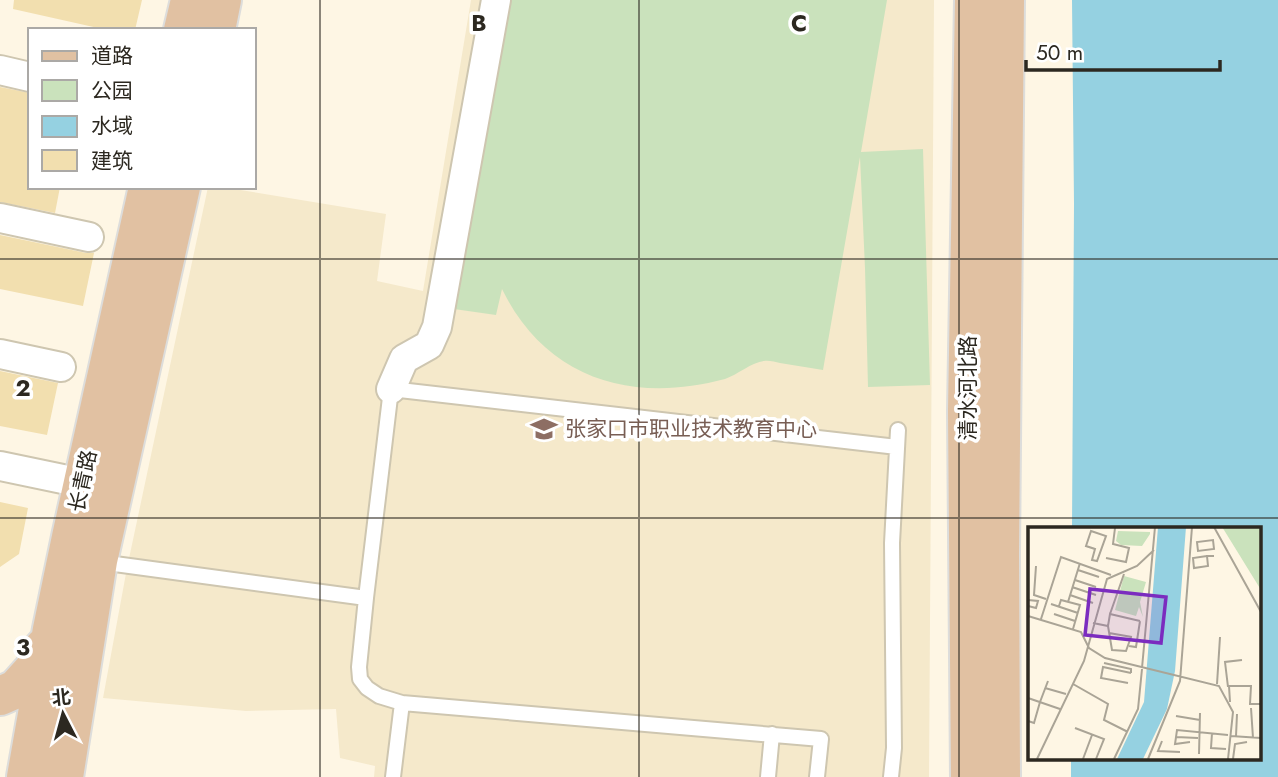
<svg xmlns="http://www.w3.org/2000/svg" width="1278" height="777" font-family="Jost,'Noto Sans SC',sans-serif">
  <rect width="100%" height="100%" fill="#fef6e4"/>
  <!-- built -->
  <path fill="#f5e9cb" d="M471,0H934L929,777H374L375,766L340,758L336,709L246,711L103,698L127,568L208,187H222L386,214L377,281L423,291Z"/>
  <!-- green -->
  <path fill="#cae2bc" d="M508,0H887L861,152L923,149L930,385L868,387L865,268L860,157L823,370C809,368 794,365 780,363C775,362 769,360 764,361C752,362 737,375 725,379C632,404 546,379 502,289L496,315L454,309Z"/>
  <!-- water -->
  <path fill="#95d1e1" d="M1072,0H1278V777H1071V758H1259V528H1072L1074,204Z"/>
  <!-- building -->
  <path fill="#f2dfaf" d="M14,0H142L135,30H107L13,9Z
    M0,87L30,93V187H60L55,213L0,202Z
    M0,235L86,253H94L83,306L0,289Z
    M0,371L58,383L47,435L0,426Z
    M0,502L28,508L19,554L0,567Z"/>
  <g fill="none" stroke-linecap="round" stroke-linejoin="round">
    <defs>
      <path id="lane" d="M100,562L366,598L391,389L897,447
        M366,598L359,667L360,679L367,688L379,696L402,703L393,777
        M402,703L821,739L817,777
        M768,777L772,734
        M891,777L894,748L892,543L898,430"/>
      <path id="street" d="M0,70L30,77
        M0,218L89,237
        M0,354L61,367
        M391,389L404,359L429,345L437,327L496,0
        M0,466L101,487"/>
      <path id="primary" d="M183,30L190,0
        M216,30L222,0
        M0,696L16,689L34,669L44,647
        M26,777L52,629L71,537L148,187
        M64,777L98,561L181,187
        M970,777L967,411L974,0
        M1001,777L1000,554L1005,0"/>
    </defs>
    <!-- lane casing -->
    <use href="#lane" stroke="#cec6b0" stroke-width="18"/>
    <!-- street casing -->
    <use href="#street" stroke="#cec6b0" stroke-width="32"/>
    <!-- primary casing -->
    <use href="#primary" stroke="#dddddb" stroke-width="42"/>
    <!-- lane -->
    <use href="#lane" stroke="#fff" stroke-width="14"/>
    <!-- street -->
    <use href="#street" stroke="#fff" stroke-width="28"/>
    <!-- primary -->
    <use href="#primary" stroke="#e1c1a2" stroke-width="38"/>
  </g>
  <!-- grid -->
  <path fill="none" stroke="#2c2820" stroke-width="2" stroke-opacity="0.55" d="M320,0V777M639,0V777M959,0V777M0,259H1278M0,518H1278"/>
  <!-- icons -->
  <defs>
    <symbol id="school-bare" viewBox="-9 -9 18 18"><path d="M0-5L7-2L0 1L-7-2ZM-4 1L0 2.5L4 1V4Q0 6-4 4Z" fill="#8d6e63" stroke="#fff" stroke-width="2.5" paint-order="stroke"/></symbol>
  </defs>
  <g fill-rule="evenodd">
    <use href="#school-bare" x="525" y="410" width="38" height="38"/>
  </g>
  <g text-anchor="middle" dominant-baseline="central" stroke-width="7" stroke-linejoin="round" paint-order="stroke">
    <!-- street labels -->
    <g font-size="21" fill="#2c2820" stroke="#fff">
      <text transform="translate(968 388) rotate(-90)">清水河北路</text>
      <text transform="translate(83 481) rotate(-78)">长青路</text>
    </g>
    <!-- education labels -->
    <g font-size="21" fill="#785e54" stroke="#fff" text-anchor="start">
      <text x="565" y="429">张家口市职业技术教育中心</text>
    </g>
  </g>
  <!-- overview -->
  <g transform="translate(1028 527)">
    <rect width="233" height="233" fill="#fef6e4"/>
    <path d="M194,0H233V63L196,3ZM90,4L122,5V7L114,19L93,18L88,14ZM96,49L118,55L112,75L115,90L111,80L108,89L87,83Z" fill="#cae2bc"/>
    <path d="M130,0H158L147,144L139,182L115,232H89L116,175Z" fill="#95d1e1"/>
    <path fill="none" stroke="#aaa496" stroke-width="2" d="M186,0L233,85M63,4L78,9L69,34L64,33L67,22L58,19ZM185,13L186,22L170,24L169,15ZM179,29L165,31L166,41L180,39L179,29H186M78,31L98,35L101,21L85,17L87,1M8,39L6,68L18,72M50,43L71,50M47,53L68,60M44,60L68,68M42,68L65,76M0,73L10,74L8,81L0,79M40,75L52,36M23,77L50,86M31,79L33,73L52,78L45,102M26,87L47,94M82,87L96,47M0,89L53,105L61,121L77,131L191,159L205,185L200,232M13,92L33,30L83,48M65,96L80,99L82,87L112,94M80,99L84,123L98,124L103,110M81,106L104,110M101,119L108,120L112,94M76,136L103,142V146M114,141L127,0M100,156L73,151L75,140L103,146M45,157L80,177L76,193L100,205M189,157L192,110M200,160L197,135L214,133M17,161L38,167M0,171L32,182M12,175L20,154M202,175L201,159H223L222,177H233M223,181L225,211M148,189L172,193M0,194L6,196L12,175M47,201L76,212L68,232M184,206L183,221L198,222M203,209L233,211M208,209L209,187M148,210L170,211M134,214L130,224L152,225M162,215L147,217L149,203L200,208M171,227L172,186M9,232L56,134L79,52L109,39L126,23M55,232L64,208M86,232L110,182L114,142M120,232L152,154L164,0M205,232L207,217L219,215"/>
    <path fill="#7b2cbf" fill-opacity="0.15" stroke="#7b2cbf" stroke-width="3.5" d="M62,62L138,70L133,116L57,108Z"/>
    <rect width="233" height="233" fill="none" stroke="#2c2820" stroke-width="3.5"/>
  </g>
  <g font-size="23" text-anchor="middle" font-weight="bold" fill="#2c2820" stroke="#fff" stroke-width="7" stroke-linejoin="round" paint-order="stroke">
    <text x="479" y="31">B</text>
    <text x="799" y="31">C</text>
    <text x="23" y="396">2</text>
    <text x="23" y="655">3</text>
  </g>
  <!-- legend -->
  <rect x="28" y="28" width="228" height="161" fill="#ffffff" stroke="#aba9a6" stroke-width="2"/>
  <rect x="42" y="51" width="35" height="10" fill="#e1c1a2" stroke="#aba9a6" stroke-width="2"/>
  <text x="91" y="63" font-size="21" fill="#2c2820">道路</text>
  <rect x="42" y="80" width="35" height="21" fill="#cae2bc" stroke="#aba9a6" stroke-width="2"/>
  <text x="91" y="98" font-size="21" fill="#2c2820">公园</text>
  <rect x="42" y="116" width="35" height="21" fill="#95d1e1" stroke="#aba9a6" stroke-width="2"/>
  <text x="91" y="133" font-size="21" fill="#2c2820">水域</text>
  <rect x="42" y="150" width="35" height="21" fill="#f2dfaf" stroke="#aba9a6" stroke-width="2"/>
  <text x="91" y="168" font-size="21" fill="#2c2820">建筑</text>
  <!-- north arrow -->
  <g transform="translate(63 714) rotate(354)" stroke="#ffffff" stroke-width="5" paint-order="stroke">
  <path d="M0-5L12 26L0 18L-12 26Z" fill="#2c2820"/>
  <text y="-10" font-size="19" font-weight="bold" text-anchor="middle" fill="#2c2820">北</text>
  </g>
  <!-- scale -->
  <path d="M1026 60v10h194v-10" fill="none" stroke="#2c2820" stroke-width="3.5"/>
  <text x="1036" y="60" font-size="21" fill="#2c2820" stroke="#ffffff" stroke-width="5" paint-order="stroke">50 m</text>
</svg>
